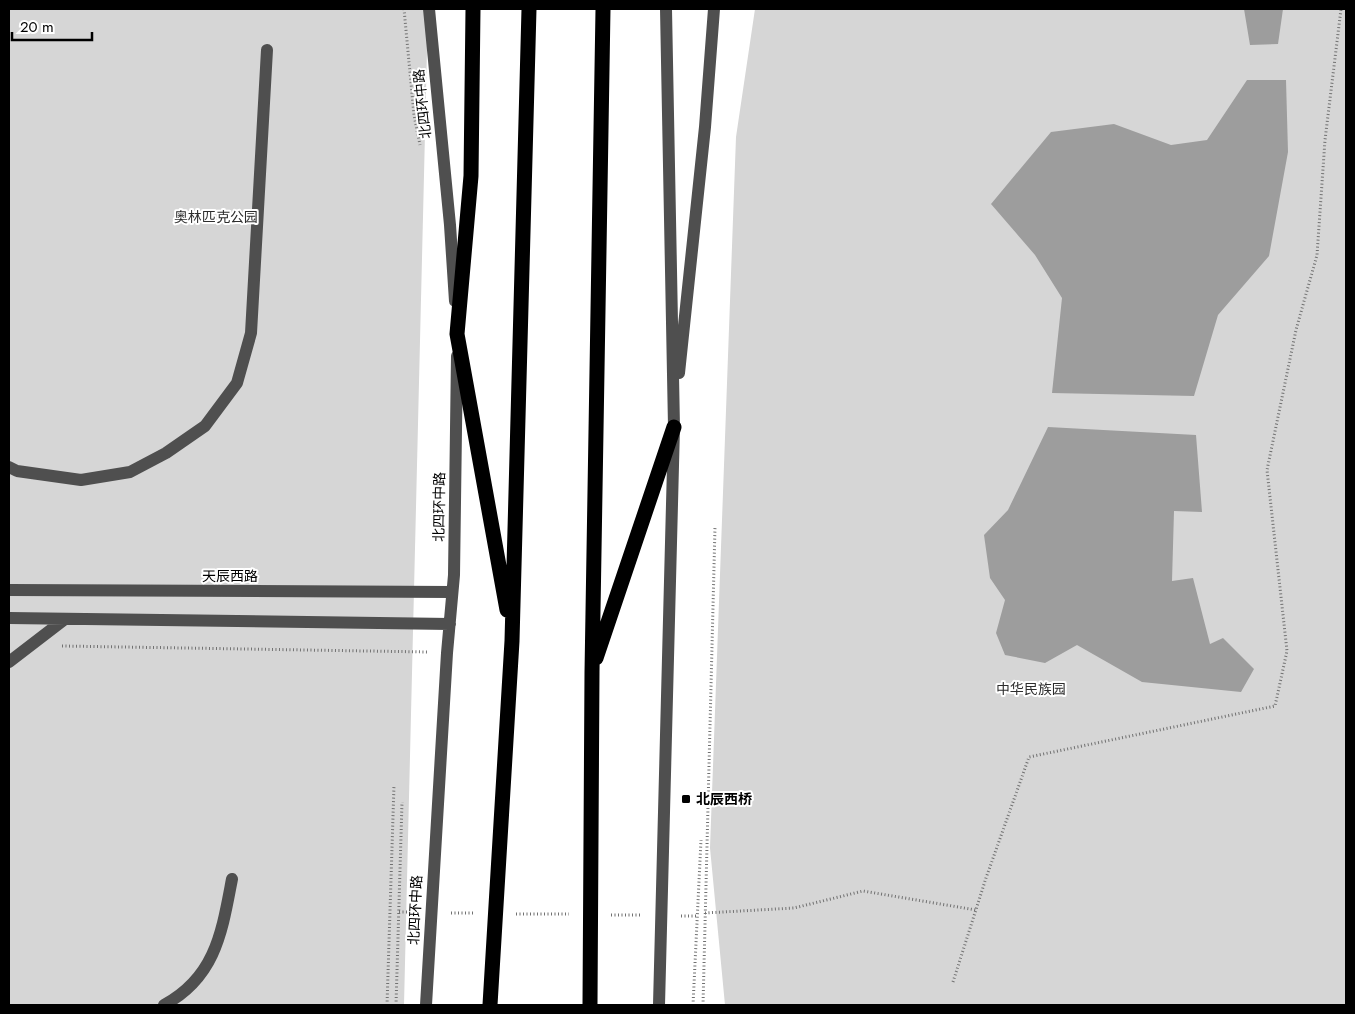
<svg xmlns="http://www.w3.org/2000/svg" width="1355" height="1014" font-family="Jost,'Noto Sans SC',sans-serif">
  <rect width="100%" height="100%" fill="#fff"/>
  <!-- green -->
  <path fill="#d6d6d6" d="M9,9H428L404,1005H9Z
    M755,9H1346V1005H725L710,848L736,137Z"/>
  <!-- water -->
  <path fill="#9d9d9d" d="M1244,9H1283L1278,44L1250,45Z
    M1247,80H1286L1288,152L1269,256L1218,315L1194,396L1052,393L1062,298L1035,255L991,204L1051,132L1114,124L1171,145L1207,140Z
    M1048,427L1196,435L1202,512L1174,511L1172,581L1193,578L1210,644L1223,638L1254,669L1241,692L1142,682L1077,645L1045,663L1005,655L996,633L1005,600L990,578L984,535L1008,510Z"/>
  <g fill="none" stroke-linecap="round" stroke-linejoin="round">
    <!-- path -->
    <path stroke="#717171" stroke-width="3" stroke-dasharray="1 2.5" stroke-linecap="butt" d="M404,9L414,115L420,145
      M62,646L428,652
      M399,912H412
      M451,913H474
      M705,913L794,908L863,891L976,910
      M516,914H569
      M611,915H642
      M681,916H697
      M953,982L986,878L1029,757L1275,706L1287,651L1267,470L1296,330L1317,255L1325,140L1341,9
      M387,1005L394,785
      M396,1005L402,802
      M693,1005L701,840
      M703,1005L715,527"/>
    <!-- minor -->
    <path stroke="#4f4f4f" stroke-width="12" d="M429,9L450,225L455,301
      M679,373L705,127L714,9
      M9,467L17,471L81,480L130,472L166,453L205,426L237,383L251,333L267,50
      M9,590L452,592
      M9,618L450,624
      M9,662L65,619
      M164,1005C216,977 222,931 232,879
      M426,1005L447,653L454,575L457,356
      M659,1005L674,427L666,9"/>
    <!-- highway -->
    <path stroke="#000" stroke-width="15" d="M473,9L471,176L457,334L507,610
      M596,658L674,427
      M490,1005L512,641L529,9
      M590,1005L592,672L603,9"/>
  </g>
  <!-- markers -->
  <rect fill="#000" stroke="#fff" stroke-width="2" x="681" y="794" width="10" height="10" rx="2.5"/>
  <g text-anchor="middle" dominant-baseline="central" stroke-width="4" stroke-linejoin="round" paint-order="stroke">
    <!-- street labels -->
    <g font-size="14" fill="#000" stroke="#fff">
      <text transform="translate(422 104) rotate(-96)">北四环中路</text>
      <text transform="translate(439 507) rotate(-89)">北四环中路</text>
      <text x="230" y="576">天辰西路</text>
      <text transform="translate(415 910) rotate(-87)">北四环中路</text>
    </g>
    <!-- park labels -->
    <g font-size="14" fill="#2d2d2d" stroke="#fff">
      <text x="216" y="217">奥林匹克公园</text>
      <text x="1031" y="689">中华民族园</text>
    </g>
    <!-- poi labels -->
    <g font-size="14" font-weight="bold" fill="#000" stroke="#fff" text-anchor="start">
      <text x="696" y="799">北辰西桥</text>
    </g>
  </g>
  <!-- border -->
  <rect width="1355" height="1014" fill="none" stroke="#000000" stroke-width="20"/>
  <!-- scale -->
  <path d="M12 32v8h80v-8" fill="none" stroke="#000000" stroke-width="2.5"/>
  <text x="20" y="32" font-size="15" fill="#000000" stroke="#ffffff" stroke-width="4" paint-order="stroke">20 m</text>
</svg>
